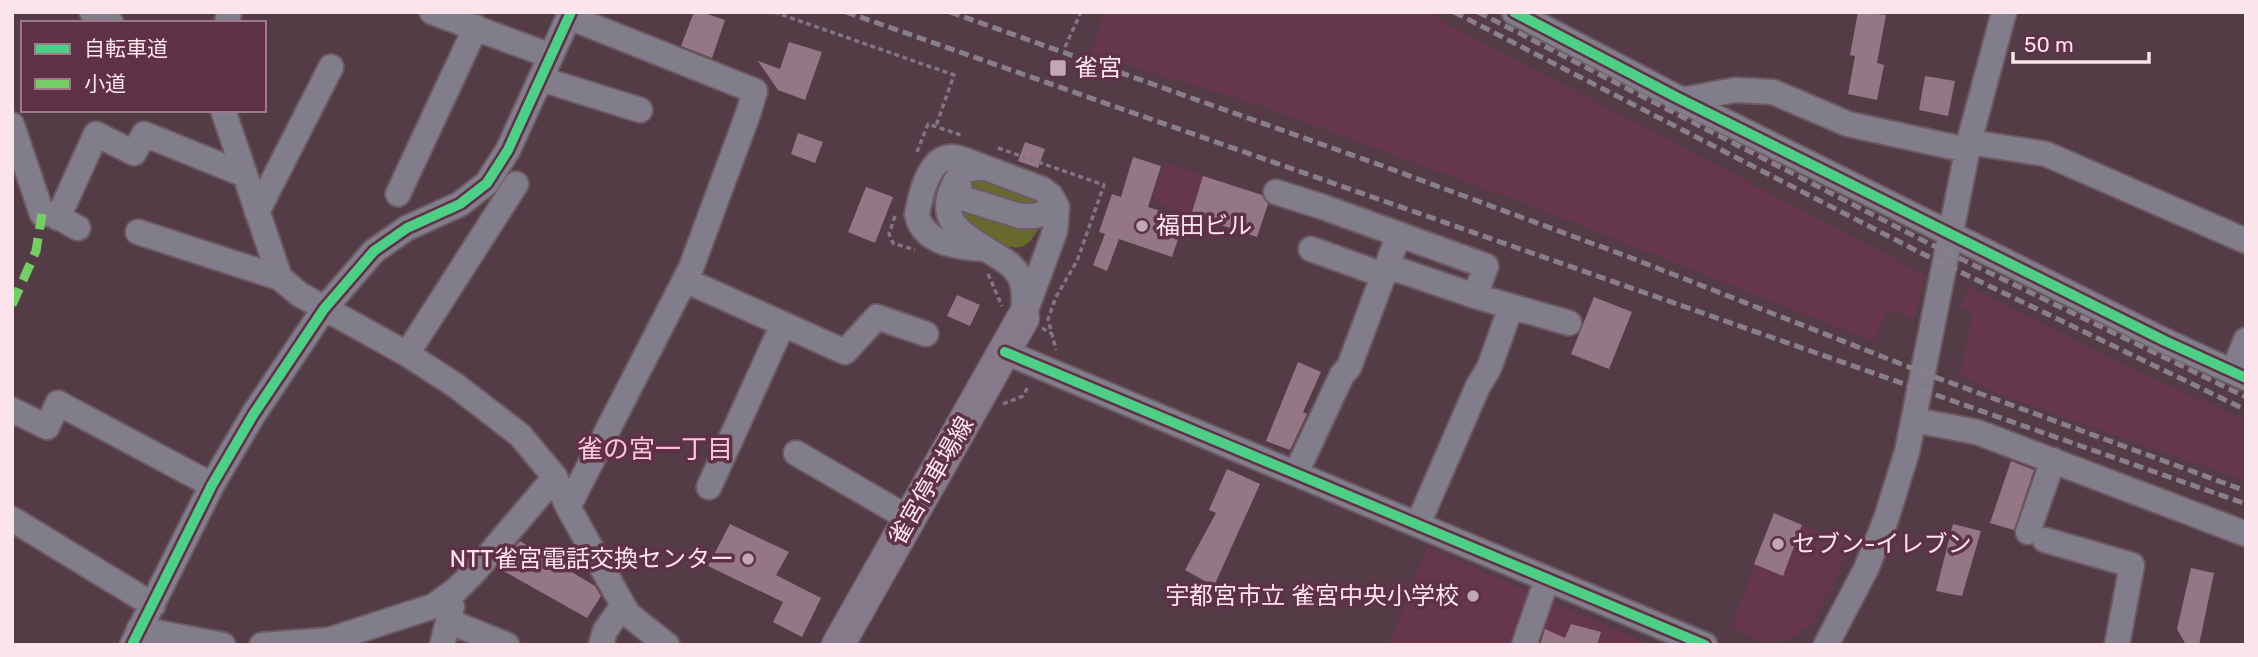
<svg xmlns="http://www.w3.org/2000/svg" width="2258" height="657" font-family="Rubik,'Noto Sans JP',sans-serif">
  <rect width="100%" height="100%" fill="#543c47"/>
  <!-- built -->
  <path fill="#66364c" d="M1104,12H1425L1925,275L1914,319L1887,309L1874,342L1519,201L1258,105L1091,54Z
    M1165,163L1270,197L1257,237L1161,205L1154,199V194Z
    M1969,287L2126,366L2246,421V481L1998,394L1960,374L1973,314L1960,306Z
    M1774,513L1852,545L1813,622L1793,638L1768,644L1731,628Z
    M1427,547L1650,645H1389Z"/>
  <!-- green -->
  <path fill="#68692c" d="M981,178L1035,197L1036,202L1028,208L973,193L967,183Z
    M962,208L1020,228H1028L1038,225L1039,228C1034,236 1029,245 1020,247C1004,251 966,224 960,211Z"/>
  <!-- building -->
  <path fill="#957685" d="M694,12H701L725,20L712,58L681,46Z
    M1858,12L1886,15L1877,63L1884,65L1877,100L1848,94L1855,56L1850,55Z
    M789,42L822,52L805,100L778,90L758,61L780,69Z
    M1925,76L1955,81L1948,116L1919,110Z
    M798,133L823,142L815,163L791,154Z
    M1025,142L1045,149L1038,168L1018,161Z
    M1133,157L1161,166L1148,207L1185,219L1172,257L1119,239L1107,271L1093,265L1105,234L1099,232L1112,194L1121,197Z
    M1203,176L1262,195L1268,204L1257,237L1191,215Z
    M866,187L893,197L875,243L848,232Z
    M957,295L980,305L970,326L947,316Z
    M1594,297L1632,312L1609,369L1571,354Z
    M1298,362L1321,372L1303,412L1307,414L1290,450L1266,441Z
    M2011,461L2034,470L2014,530L1990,523Z
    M1227,469L1260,484L1214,586L1185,570L1216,513L1209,510Z
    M1774,513L1802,525L1783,576L1754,564Z
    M730,524L789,552L776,575L821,598L802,637L773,622L783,602L708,566Z
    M1953,524L1981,531L1962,596L1936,591Z
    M520,541L595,586L601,596L587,618L498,568Z
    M2191,568L2214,573L2199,645L2185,643L2177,629Z
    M1571,624L1601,632L1597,645H1540L1545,629L1565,638Z"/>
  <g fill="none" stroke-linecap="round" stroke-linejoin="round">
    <defs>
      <path id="minor" d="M92,12L111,23
        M432,12L551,56
        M1514,12L1676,97L2165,341L2246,378
        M227,23L229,12
        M541,79L640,110
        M1683,100L1735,90L1773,92L1848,124L1967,150
        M223,110L280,278L299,294L407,354L455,385L520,435L555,477L568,507L628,614L667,645
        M12,125L42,214H53L78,228
        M1969,142L2046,154L2246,241
        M983,167L1042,189L1051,196L1057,207L1055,231L1023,318C1024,304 1026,288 1019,275C1013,265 1003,259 994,254C955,230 931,216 962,171Z
        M957,179L962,198L1020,216H1035L1057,207
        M1276,192L1323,207L1486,266L1475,296
        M398,194L476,27
        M257,212L331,67
        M58,218L96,134L134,153L144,134L243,174
        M138,232L280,278
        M983,249C958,247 924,244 917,215C920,197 928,157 952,157C961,157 974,164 983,167
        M1311,249L1383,275
        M1387,266L1475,296L1569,323
        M685,280L845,352L877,317L926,334
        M1005,352L1705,645
        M407,354L516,184
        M2233,372L2246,340
        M12,410L47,427L58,403L212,485
        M1914,420L1977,432L2246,534
        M796,453L910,519
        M1296,473L1342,375L1349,367L1399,234
        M709,487L783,324
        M568,507L691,268L748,114L755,91L569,17
        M12,519L153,605
        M1418,524L1478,386L1489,368L1511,307
        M2028,532L2053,460
        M2045,540L2132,565L2117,645
        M448,621L507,645
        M139,629L223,645
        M132,645L212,485L253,415L324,309L374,251L407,228L460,204L487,183L508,150L571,12
        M262,645L329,640L434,606L457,589L476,570L555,477
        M442,645L452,606
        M601,645L605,631L623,605
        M1524,645L1547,579
        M1826,645L1866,569L1886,519L1907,452L1969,142L2004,12"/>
      <path id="major" d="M838,645L1023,318"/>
    </defs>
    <!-- minor casing -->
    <use href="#minor" stroke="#6c5962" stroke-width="28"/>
    <!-- major casing -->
    <use href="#major" stroke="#6c5962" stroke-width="35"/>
    <!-- path -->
    <path stroke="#7f7682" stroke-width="3.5" stroke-dasharray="5 3.5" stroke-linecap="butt" d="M774,12L954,75L936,126
      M1065,47L1081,12
      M998,148L1104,185L1077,261L1056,297L1048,319L1056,350
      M917,152L928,124L961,135
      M895,216L889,234L893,243L915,250
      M988,274L1002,306
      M1042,328L1052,334
      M1003,404L1023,396L1029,385"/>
    <!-- minor -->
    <use href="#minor" stroke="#827d8a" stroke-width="24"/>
    <!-- major -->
    <use href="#major" stroke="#867a8a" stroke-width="32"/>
    <!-- rail -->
    <path stroke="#887f8a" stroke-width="5" stroke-dasharray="10 5" stroke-linecap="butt" d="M846,12L2246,504
      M950,12L1380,165L1629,257L1924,373L2246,491
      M1454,12L1921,253L2246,410
      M1478,12L1924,241L2246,397"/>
    <!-- quiet -->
    <path stroke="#74ce65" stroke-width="9" stroke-dasharray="18 9" stroke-linecap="butt" d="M12,305L36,251L42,214"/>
    <defs>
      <path id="cycleway" d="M1514,12L1676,97L2165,341L2246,378
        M1005,352L1705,645
        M132,645L212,485L253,415L324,309L374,251L407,228L460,204L487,183L508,150L571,12"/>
    </defs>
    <!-- cycleway casing -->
    <use href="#cycleway" stroke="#5e3146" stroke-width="15"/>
    <!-- cycleway -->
    <use href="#cycleway" stroke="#4dcf88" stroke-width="10"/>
  </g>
  <!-- markers -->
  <g fill="#c1a9b3" stroke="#5e3146" stroke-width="2.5">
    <rect x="1049" y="59" width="18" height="18" rx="3.5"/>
    <circle cx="1142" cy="226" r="7"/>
    <circle cx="1778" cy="544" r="7"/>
    <circle cx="748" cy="559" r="7"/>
    <circle cx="1473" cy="596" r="7"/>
  </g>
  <g text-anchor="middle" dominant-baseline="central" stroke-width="7" stroke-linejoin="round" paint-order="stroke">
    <!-- poi labels -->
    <g font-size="24" fill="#fce4ed" stroke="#5e3146" text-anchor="start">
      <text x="1074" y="68">雀宮</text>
      <text x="1156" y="226">福田ビル</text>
      <text x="1792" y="544">セブン-イレブン</text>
      <text x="734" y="559" text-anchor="end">NTT雀宮電話交換センター</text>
      <text x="1459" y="596" text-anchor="end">宇都宮市立 雀宮中央小学校</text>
    </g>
    <!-- street labels -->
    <g font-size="24" fill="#fce4ed" stroke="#5e3146">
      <text transform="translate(931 481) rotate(-60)">雀宮停車場線</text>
    </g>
    <!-- neighbourhood labels -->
    <g font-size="26" fill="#fcc4db" stroke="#5e3146">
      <text x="655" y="449">雀の宮一丁目</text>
    </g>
  </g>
  <!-- border -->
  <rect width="2258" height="657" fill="none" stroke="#fce4ed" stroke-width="28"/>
  <!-- legend -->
  <rect x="21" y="21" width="245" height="91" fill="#5e3146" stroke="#9d7989" stroke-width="2"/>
  <rect x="35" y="44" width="35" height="10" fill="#4dcf88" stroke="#9d7989" stroke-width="2"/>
  <text x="84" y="56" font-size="21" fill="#fce4ed">自転車道</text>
  <rect x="35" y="79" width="35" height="10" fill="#74ce65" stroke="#9d7989" stroke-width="2"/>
  <text x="84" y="91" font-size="21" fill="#fce4ed">小道</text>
  <!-- scale -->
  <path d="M2013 52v10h136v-10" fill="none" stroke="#fce4ed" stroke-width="3.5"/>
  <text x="2024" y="52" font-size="21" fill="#fce4ed" stroke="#5e3146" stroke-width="5" paint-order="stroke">50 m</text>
</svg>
